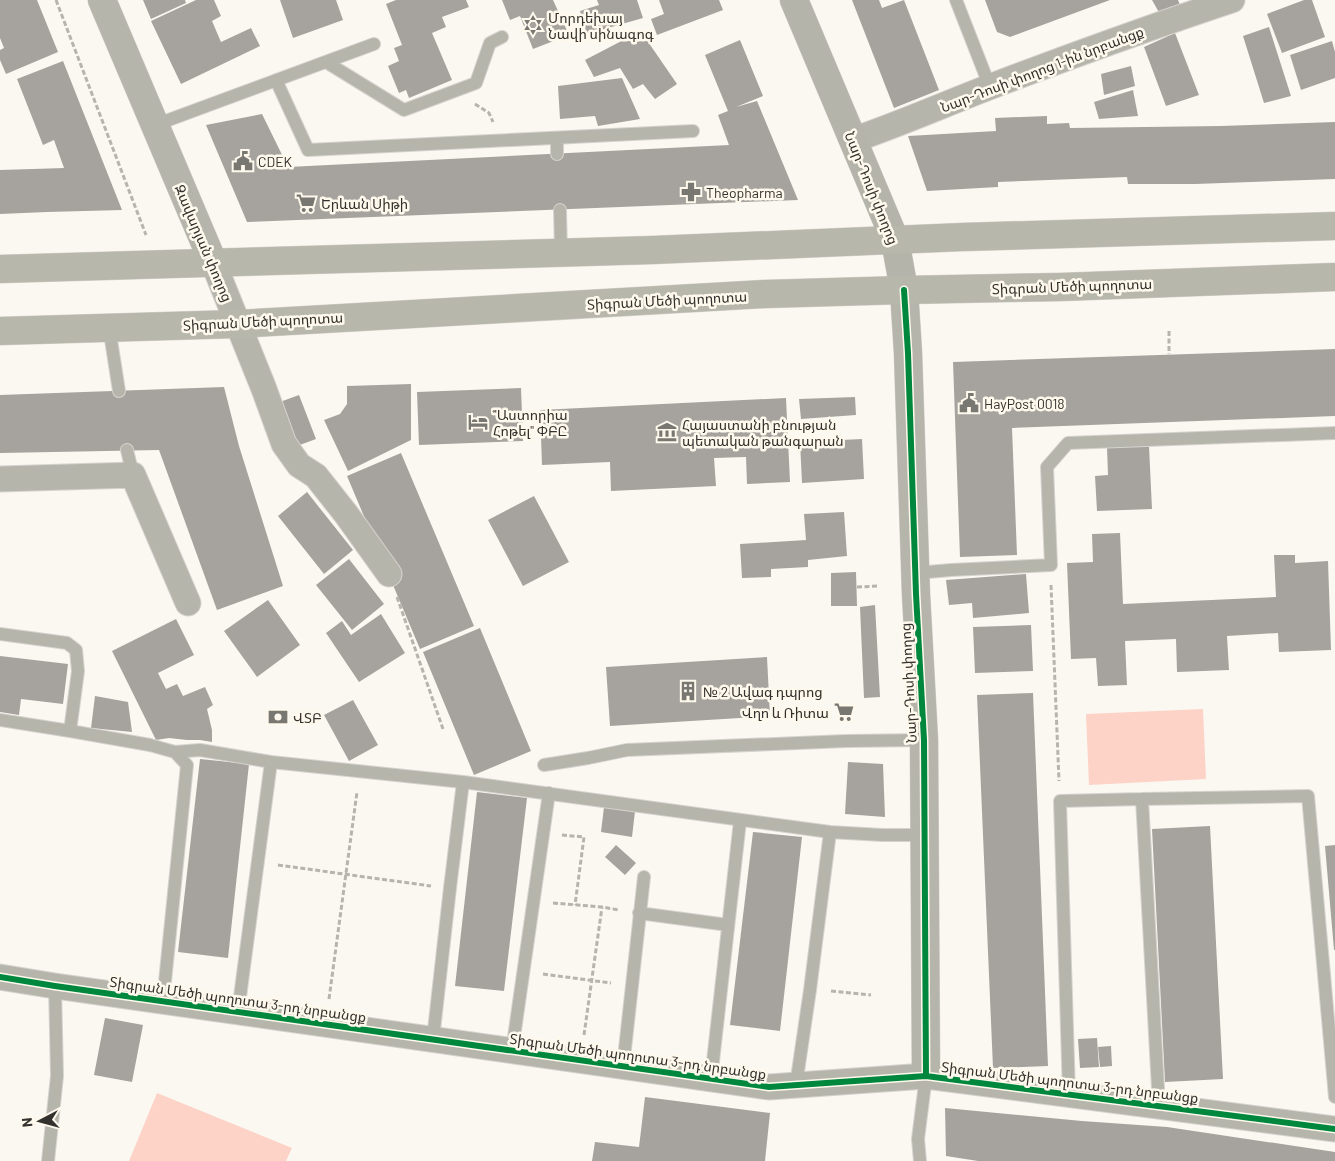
<svg xmlns="http://www.w3.org/2000/svg" width="1335" height="1161" font-family="Barlow,'Noto Sans Armenian',sans-serif">
  <rect width="100%" height="100%" fill="#fbf8f1"/>
  <!-- green -->
  <path fill="#fdd3c8" d="M1203,709L1206,779L1089,785L1086,714Z
    M157,1093L292,1148L286,1161H129Z"/>
  <!-- building -->
  <path fill="#a6a39e" d="M0,0H37L58,52L6,74L0,60V50L4,48L0,38Z
    M143,0H185L186,3L151,19Z
    M196,0H214L221,16L212,21L221,42L251,28L260,46L181,84L151,21Z
    M280,0H336L343,20L293,38Z
    M396,0H466L469,7L442,17L446,27L432,33L452,80L409,98L406,90L399,93L388,66L399,61L394,48L402,45L386,4Z
    M502,0H553L569,35L533,49L520,16L510,20Z
    M597,0H637L643,18L587,34L580,11L599,5Z
    M659,0H719L723,10L657,35L651,19L664,14Z
    M852,0H879L882,8L904,0L939,90L894,108Z
    M985,0H1110L1010,37L997,32Z
    M1152,0H1178L1180,5L1161,16Z
    M1304,0H1312L1325,37L1282,53L1267,14Z
    M1269,27L1291,96L1264,103L1243,36Z
    M642,33L677,84L655,99L643,84L633,89L620,68L594,77L585,60L633,35Z
    M1175,33L1199,95L1166,106L1144,47Z
    M740,40L763,96L736,107L757,101L798,200L247,222L206,125L262,114L288,167L729,145L718,115L728,111L705,55Z
    M1332,41L1335,52V78L1301,90L1290,55Z
    M63,61L122,210L47,212L0,214V170L64,168L54,140L43,145L17,79Z
    M1131,66L1135,86L1104,95L1101,74Z
    M622,78L640,119L598,126L595,116L560,119L558,86Z
    M1133,90L1138,116L1099,119L1094,102Z
    M1047,116V124L1069,123L1070,128L1221,126L1335,122V179L1195,184H1128L1127,177L998,182V187L927,191L908,136L996,131L995,118Z
    M1335,349V416L1012,428L1017,555L960,557L953,362Z
    M411,384V440L348,471L324,420L340,414L347,404V386Z
    M224,387L239,446L283,586L217,610L159,450L0,453V395Z
    M521,388L523,441L419,445L417,392Z
    M299,395L316,439L297,446L280,402Z
    M855,397L856,415L801,419L799,399Z
    M786,398L790,482L747,484L746,457L714,458L716,486L611,491L610,462L542,465L540,410Z
    M862,439L864,479L802,483L800,442Z
    M1149,446L1152,509L1097,511L1095,476L1108,475L1107,448Z
    M401,453L474,626L420,649L347,476Z
    M307,492L353,550L324,574L278,516Z
    M534,496L569,562L523,586L488,520Z
    M844,512L847,556L808,560V567L771,569V577L742,578L740,544L806,540L804,514Z
    M1120,533L1123,604L1276,597L1274,555H1295V563L1328,561L1331,650L1279,652L1278,633L1227,636L1229,670L1177,672L1176,639L1125,641L1127,685L1098,686L1096,658L1071,659L1067,563L1093,562L1092,534Z
    M349,559L384,604L352,630L316,585Z
    M856,572L857,606H831V573Z
    M1026,574L1029,613L973,618L972,603L949,605L946,580Z
    M268,600L300,645L257,677L224,631Z
    M875,605L880,697L864,698L860,607Z
    M381,614L405,653L359,682L326,633L342,621L351,635Z
    M176,619L194,655L158,673L166,689L177,684L183,696L205,687L213,705L207,709L212,730V742L200,740H187L169,738L156,740L112,651Z
    M1031,625L1033,671L975,673L973,627Z
    M480,628L531,751L474,775L423,652Z
    M0,656L68,664L63,704L21,699L19,715L0,712Z
    M767,657L770,716L610,726L606,667Z
    M1033,693L1048,1066L993,1068L977,695Z
    M95,696L128,702L132,732L91,728Z
    M353,700L378,745L349,761L324,715Z
    M200,759L249,764L228,958L178,952Z
    M848,762L883,764L885,817L845,814Z
    M477,792L527,798L504,991L455,986Z
    M604,807L635,811L632,837L601,832Z
    M1210,826L1223,1079L1165,1082L1152,829Z
    M753,832L802,837L780,1031L730,1025Z
    M616,845L636,863L625,875L605,857Z
    M1335,845V950H1334L1325,846Z
    M105,1018L143,1025L132,1082L94,1075Z
    M1097,1038L1099,1067L1080,1068L1078,1039Z
    M1111,1046L1112,1066L1100,1067L1098,1047Z
    M645,1097L770,1113L765,1161H592L595,1142L639,1147Z
    M945,1108L1082,1121L1167,1127L1335,1152V1161H978L946,1156Z"/>
  <g fill="none" stroke-linecap="round" stroke-linejoin="round">
    <defs>
      <path id="service" d="M956,0L990,87
        M326,62L404,110L476,83L490,43L502,37
        M276,80L308,150L693,131
        M155,125L374,44
        M557,138V154
        M560,210L561,252
        M109,327L119,391
        M127,450L133,475
        M916,573L951,570L1051,565L1047,467L1068,443L1335,433
        M0,634L67,643L76,650L78,671L70,731
        M0,720L70,731L150,745L175,752L187,765L163,1001
        M175,752L200,750L271,762L463,782L830,832
        M544,765L588,758L627,750L846,741L924,740
        M1142,799L1159,1106
        M639,913L728,925
        M238,1012L271,762
        M433,1039L450,888L463,782
        M512,1051L549,793
        M623,1067L644,877
        M711,1079L740,821
        M796,1085L810,990L830,832L882,835H925
        M1069,1094L1060,801L1142,799L1308,796L1335,1097
        M48,1161L57,1076L55,986
        M920,1161L918,1139L926,1076"/>
      <path id="minor" d="M853,140C900,124 945,104 992,86C1071,56 1151,27 1232,0
        M213,262L264,389L284,444L299,465L316,476L346,514L389,574
        M0,479L133,475L188,603
        M0,977L55,986L769,1087L926,1076L1335,1129"/>
      <path id="tertiary" d="M102,0L213,262
        M904,290L908,353L916,594L924,740L926,1076"/>
      <path id="secondary" d="M794,0L895,240L904,290"/>
      <path id="primary" d="M0,269L653,250L963,237L1335,226
        M0,331L237,324L765,294L904,290L1061,287L1335,277"/>
    </defs>
    <!-- service casing -->
    <use href="#service" stroke="#d6d3cf" stroke-width="14"/>
    <!-- minor casing -->
    <use href="#minor" stroke="#d6d3cf" stroke-width="27"/>
    <!-- tertiary casing -->
    <use href="#tertiary" stroke="#d6d3cf" stroke-width="29"/>
    <!-- secondary casing -->
    <use href="#secondary" stroke="#d6d3cf" stroke-width="29"/>
    <!-- primary casing -->
    <use href="#primary" stroke="#d6d3cf" stroke-width="29"/>
    <!-- path -->
    <path stroke="#b5b4ad" stroke-width="3" stroke-dasharray="5 2.5" stroke-linecap="butt" d="M56,0L146,235
      M475,104L489,113L493,122
      M1169,331V354
      M1051,585L1059,781
      M857,587L879,586
      M397,597L443,729
      M562,835L584,837L575,905
      M278,865L431,886
      M553,903L602,907L619,910
      M543,974L611,983
      M831,991L871,995
      M329,999L357,792
      M584,1035L602,907"/>
    <!-- service -->
    <use href="#service" stroke="#b5b5ab" stroke-width="12"/>
    <!-- minor -->
    <use href="#minor" stroke="#b5b5ab" stroke-width="25"/>
    <!-- tertiary -->
    <use href="#tertiary" stroke="#b5b5ab" stroke-width="28"/>
    <!-- secondary -->
    <use href="#secondary" stroke="#b4b4aa" stroke-width="28"/>
    <!-- primary -->
    <use href="#primary" stroke="#b8b7ac" stroke-width="28"/>
    <defs>
      <path id="cycleway" d="M904,290L908,353L916,594L924,740L926,1076
        M0,977L55,986L769,1087L926,1076L1335,1129"/>
    </defs>
    <!-- cycleway casing -->
    <use href="#cycleway" stroke="#fff9ed" stroke-width="9"/>
    <!-- cycleway -->
    <use href="#cycleway" stroke="#00873e" stroke-width="6"/>
  </g>
  <!-- icons -->
  <defs>
    <symbol id="synagogue-bare" viewBox="-9 -9 18 18"><path d="M0-6.5L5.6 3.2H-5.6ZM0 6.5L5.6-3.2H-5.6Z" fill="#797772" stroke="#fff9ed" stroke-width="2.5" paint-order="stroke"/></symbol>
    <symbol id="civic-bare" viewBox="-9 -9 18 18"><path d="M-.6-6.5H3V-4.5H.6V-3L4-1V1h2V6H-6V1h2V-1L-.6-3ZM-1.2 2.5V6h2.4V2.5Z" fill="#797772" stroke="#fff9ed" stroke-width="2.5" paint-order="stroke"/></symbol>
    <symbol id="pharmacy-bare" viewBox="-9 -9 18 18"><path d="M-2-6h4v4h4v4h-4v4h-4v-4h-4v-4h4Z" fill="#797772" stroke="#fff9ed" stroke-width="2.5" paint-order="stroke"/></symbol>
    <symbol id="supermarket-bare" viewBox="-9 -9 18 18"><path d="M-6-5.5h2.5l.6 2H6L4.5 2H-2.5L-4.4-4H-6ZM-1.5 3.2a1.3 1.3 0 1 0 .1 0ZM3 3.2a1.3 1.3 0 1 0 .1 0Z" fill="#797772" stroke="#fff9ed" stroke-width="2.5" paint-order="stroke"/></symbol>
    <symbol id="hotel-bare" viewBox="-9 -9 18 18"><path d="M-6-4.5h1.5V1H6V5H4.5V3h-9V5H-6ZM-4 0a1.8 1.8 0 1 1 3.6 0ZM.5 0V-2.5h3Q6-2.5 6 0Z" fill="#797772" stroke="#fff9ed" stroke-width="2.5" paint-order="stroke"/></symbol>
    <symbol id="museum-bare" viewBox="-9 -9 18 18"><path d="M0-6L6-3V-2H-6V-3ZM-5-1h2V3h-2ZM-1-1h2V3h-2ZM3-1h2V3H3ZM-6 4H6V6H-6Z" fill="#797772" stroke="#fff9ed" stroke-width="2.5" paint-order="stroke"/></symbol>
    <symbol id="building-bare" viewBox="-9 -9 18 18"><path d="M-4-6H4V6H1V3H-1V6H-4ZM-2.5-4.3h1.7v1.8h-1.7ZM.8-4.3h1.7v1.8H.8ZM-2.5-1h1.7V.8h-1.7ZM.8-1h1.7V.8H.8Z" fill="#797772" stroke="#fff9ed" stroke-width="2.5" paint-order="stroke"/></symbol>
    <symbol id="bank-bare" viewBox="-9 -9 18 18"><path d="M-6-4H6V4H-6ZM0-2.3a2.3 2.3 0 1 0 0 4.6a2.3 2.3 0 1 0 0-4.6Z" fill="#797772" stroke="#fff9ed" stroke-width="2.5" paint-order="stroke"/></symbol>
  </defs>
  <g fill-rule="evenodd">
    <use href="#synagogue-bare" x="519" y="11" width="28" height="28"/>
    <use href="#civic-bare" x="229" y="147" width="28" height="28"/>
    <use href="#pharmacy-bare" x="677" y="178" width="28" height="28"/>
    <use href="#supermarket-bare" x="292" y="189" width="28" height="28"/>
    <use href="#civic-bare" x="955" y="389" width="28" height="28"/>
    <use href="#hotel-bare" x="464" y="408" width="28" height="28"/>
    <use href="#museum-bare" x="653" y="418" width="28" height="28"/>
    <use href="#building-bare" x="674" y="677" width="28" height="28"/>
    <use href="#supermarket-bare" x="830" y="698" width="28" height="28"/>
    <use href="#bank-bare" x="264" y="703" width="28" height="28"/>
  </g>
  <g text-anchor="middle" dominant-baseline="central" stroke-width="5" stroke-linejoin="round" paint-order="stroke">
    <!-- poi labels -->
    <g font-size="14" fill="#33312d" stroke="#fff9ed" text-anchor="start">
      <text x="548" y="17">Մորդեխայ<tspan x="548" dy="16">Նավի սինագոգ</tspan></text>
      <text x="258" y="161">CDEK</text>
      <text x="706" y="192">Theopharma</text>
      <text x="321" y="203">Երևան Սիթի</text>
      <text x="984" y="403">HayPost 0018</text>
      <text x="493" y="414">"Աստորիա<tspan x="493" dy="16">Հոթել" ՓԲԸ</tspan></text>
      <text x="682" y="424">Հայաստանի բնության<tspan x="682" dy="16">պետական թանգարան</tspan></text>
      <text x="703" y="691">№ 2 Ավագ դպրոց</text>
      <text x="829" y="712" text-anchor="end">Վղո և Ռիտա</text>
      <text x="293" y="717">ՎՏԲ</text>
    </g>
    <!-- street labels -->
    <g font-size="14" fill="#33312d" stroke="#fff9ed">
      <text transform="translate(1042 69) rotate(-21)">Նար-Դոսի փողոց 1-ին նրբանցք</text>
      <text transform="translate(872 188) rotate(68)">Նար-Դոսի փողոց</text>
      <text transform="translate(204 243) rotate(67)">Զավարյան փողոց</text>
      <text transform="translate(1072 286) rotate(-2)">Տիգրան Մեծի պողոտա</text>
      <text transform="translate(667 300) rotate(-3)">Տիգրան Մեծի պողոտա</text>
      <text transform="translate(263 321) rotate(-3)">Տիգրան Մեծի պողոտա</text>
      <text transform="translate(908 683) rotate(-93)">Նար-Դոսի փողոց</text>
      <text transform="translate(238 999) rotate(8)">Տիգրան Մեծի պողոտա 3-րդ նրբանցք</text>
      <text transform="translate(638 1056) rotate(8)">Տիգրան Մեծի պողոտա 3-րդ նրբանցք</text>
      <text transform="translate(1070 1082) rotate(7)">Տիգրան Մեծի պողոտա 3-րդ նրբանցք</text>
    </g>
  </g>
  <!-- north arrow -->
  <g transform="translate(40 1121) rotate(264)" stroke="#fff9ed" stroke-width="4" paint-order="stroke">
  <path d="M0-4L9 19L0 12L-9 19Z" fill="#33312d"/>
  <text y="-8" font-size="14" font-weight="bold" text-anchor="middle" fill="#33312d">N</text>
  </g>
</svg>
